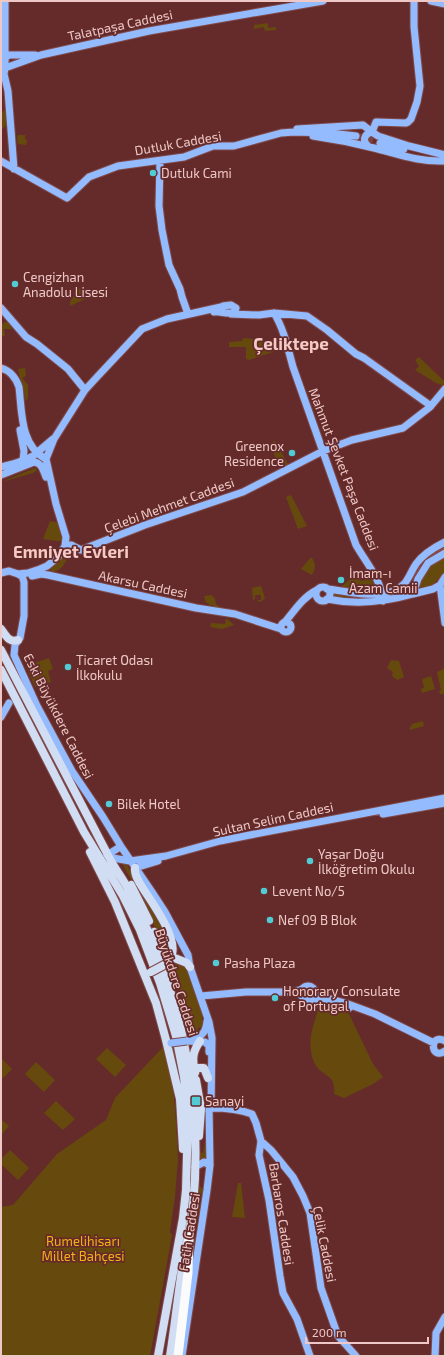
<svg xmlns="http://www.w3.org/2000/svg" width="446" height="1357" font-family="'Exo 2',sans-serif">
  <rect width="100%" height="100%" fill="#652b2b"/>
  <!-- green -->
  <path fill="#664a0d" d="M268,23V28L276,27V30L265,31L264,27L254,29V25Z
    M8,107L10,122L1,130V113Z
    M17,135H25V139L27,140L26,145L18,144Z
    M79,288L87,298L70,306V302Z
    M8,321L12,329H4L5,336H1V324Z
    M243,338L254,339L256,342H270L273,352L249,360L246,359V347H229V342L242,341Z
    M419,357L444,381L445,384L442,385L436,383L415,370L419,366L415,360Z
    M25,368L26,376L22,378L28,385V399L26,401L18,369Z
    M275,441L288,464L281,468L269,444Z
    M35,468L37,469L36,471L33,473L1,482Z
    M291,495L307,526L298,529L286,497Z
    M50,521L59,523L63,535L62,541H57L43,539Z
    M64,556L68,558C64,564 61,571 53,572L50,570L52,566L58,562Z
    M445,556V573L427,590L418,591V585L426,573L428,567L433,562Z
    M311,557C316,563 316,568 312,575L301,569Z
    M358,577L361,581L373,578L377,586V593L346,590L342,586L349,580Z
    M261,586L265,598L262,601L258,602V600H261V595H255V599L253,600L252,588Z
    M333,592L355,597H372L379,596L381,599L362,600L333,597Z
    M212,595L215,599L216,604L225,610L213,608V605H209L208,603H206L204,596Z
    M226,618L234,625L222,629L210,627L211,623L225,624Z
    M49,658L53,669L48,671L51,682L35,687L26,666Z
    M391,660L399,661L404,677L397,680L392,676L393,672L387,668Z
    M445,667V694H440L439,691L441,690L437,672L442,670Z
    M431,676L435,689L422,693L421,689L424,688L422,679Z
    M423,721L424,726L409,730L412,724Z
    M122,863L127,865L167,937L169,946L168,953L164,946L143,902Z
    M178,963L188,967L202,1012L203,1027L198,1028V1034L186,1036L179,1009L185,1006L172,967Z
    M319,1005L340,1010L349,1014L373,1064L383,1077L373,1084L344,1098L334,1094C336,1075 326,1078 317,1067C314,1064 311,1055 311,1050C308,1035 316,1020 319,1005Z
    M164,1046L173,1085L176,1122L178,1159L175,1196L170,1232L172,1235L150,1356H1V1207L13,1205L57,1154L106,1120L115,1098Z
    M107,1048L126,1065L115,1077L96,1059Z
    M1,1058L12,1069L3,1078L1,1076Z
    M36,1062L55,1080L44,1092L25,1074Z
    M56,1101L75,1119L63,1130L44,1113Z
    M1,1119L9,1126L1,1135Z
    M205,1142L207,1143L205,1167H200V1152L203,1153Z
    M10,1150L29,1168L18,1180L1,1164V1159Z
    M238,1183H241L245,1218L232,1217Z
    M199,1185L204,1191L199,1216L197,1218V1206Z"/>
  <g fill="none" stroke-linecap="round" stroke-linejoin="round">
    <!-- stream -->
    <path stroke="#bc5557" stroke-width="1" d="M427,559L438,551L445,548
      M409,584L420,567L425,562"/>
    <!-- secondary-tunnel -->
    <path stroke="#7a4342" stroke-width="7" stroke-dasharray="7 3.5" stroke-linecap="butt" d="M356,136L380,143"/>
    <defs>
      <path id="secondary" d="M5,1V68L4,74L8,91L14,169
        M431,1L445,4
        M5,61L6,57L9,55H35
        M1,71L5,68L41,55L149,31L323,1
        M297,129L363,125L372,132L376,122L406,123L408,122L411,119L417,102L420,86L414,27V1
        M313,136C334,139 354,143 374,148C398,154 419,162 444,161
        M380,143L404,149
        M368,146C362,141 364,134 372,132L378,136L409,146L445,155
        M1,161L67,198L89,177L118,166L184,157L213,146H234L281,133L294,132L330,133L356,136
        M160,161L159,206L162,230L169,265L180,289L182,297L188,314
        M1,308L26,337L37,344L68,369L85,390
        M214,312C221,311 228,315 235,312L236,308L231,305L223,306L221,311
        M274,313C284,329 288,349 293,367L356,545C367,564 381,579 383,601
        M231,314L259,315L274,313L307,316L327,330L356,354L364,358L431,406
        M1,368C11,371 16,378 19,387C22,411 20,446 46,459
        M20,430L24,451L23,461
        M21,462L33,456L53,439
        M1,467C8,465 20,463 25,459
        M1,475L34,462C42,463 43,470 46,477
        M65,546L71,545L81,550L145,525L243,492L323,451L352,440L403,428L430,407L445,389
        M1,573L9,571L18,574L28,573L40,569L47,566L58,557L65,546L66,537L56,504L46,459L54,439L85,390L97,377L142,329L167,319L221,307
        M18,574L22,576L24,582V616L20,638L15,645L14,655L37,706L72,771L103,817L122,848L152,892L165,912L188,955L190,967L209,1022L212,1038L211,1108L209,1111
        M32,576L41,574L48,575L196,608L235,614L281,629
        M445,577L440,585L445,623
        M316 594a7 7 0 1 1 14 0a7 7 0 1 1-14 0Z
        M327,589C350,591 387,603 405,583C409,578 412,570 416,564C423,554 433,548 445,542
        M413,594L433,589L440,585
        M327,599C356,605 385,602 413,594L418,579L428,563L445,553
        M281 627a5 5 0 1 1 10 0a5 5 0 1 1-10 0Z
        M285,622C295,610 303,597 317,590
        M1,717L9,703
        M383,814L445,803
        M107,855L113,858L130,861L166,856L220,841L250,835L445,798
        M107,855L120,847
        M135,868L158,861
        M301 993a7 7 0 1 1 14 0a7 7 0 1 1-14 0Z
        M315,995L348,1004L375,1014L434,1043
        M201,996L246,992H294L302,989
        M310,1000L318,1003L349,1008
        M193,1040C203,1036 206,1031 207,1021
        M187,1041L205,1042L209,1046V1052
        M445,1041C429,1032 430,1061 445,1051
        M211,1108C225,1108 239,1109 252,1114L256,1123L261,1141L259,1155L269,1200L280,1276L283,1293L297,1319L310,1356
        M261,1141L271,1150L293,1177L303,1196L310,1213L321,1288L338,1336L356,1356
        M195,1167L204,1162L210,1165
        M182,1356L207,1190L210,1165L209,1107
        M435,1356L436,1333L445,1317"/>
      <path id="primary" d="M1,629C6,636 9,643 18,640
        M1,650L111,861C116,870 122,878 127,887C179,987 204,1094 193,1206C191,1225 186,1244 183,1263C178,1294 175,1325 170,1356
        M1,670L84,832L123,896L140,930L160,983L176,1036L184,1077L188,1119L186,1190L183,1218L158,1356
        M90,852L115,902L156,1003L166,1040L180,1099L183,1149
        M135,868C134,875 140,884 144,890C153,904 177,937 172,954C171,958 168,961 166,964
        M131,885L149,921
        M154,932L163,952L164,958L161,962
        M167,955L187,963L190,967
        M194,1067C192,1056 194,1050 200,1041
        M195,1073L196,1069L198,1068H204L208,1078
        M196,1080L201,1109L199,1136"/>
      <path id="highway" d="M178,1356L188,1273L189,1237"/>
    </defs>
    <!-- secondary casing -->
    <use href="#secondary" stroke="#804a4a" stroke-width="9"/>
    <!-- primary casing -->
    <use href="#primary" stroke="#804a4a" stroke-width="10"/>
    <!-- highway casing -->
    <use href="#highway" stroke="#804a4a" stroke-width="11"/>
    <!-- secondary -->
    <use href="#secondary" stroke="#95bbff" stroke-width="7"/>
    <!-- primary -->
    <use href="#primary" stroke="#d1ddf3" stroke-width="8"/>
    <!-- highway -->
    <use href="#highway" stroke="#fbfbfb" stroke-width="9"/>
    <defs>
      <path id="secondary-bridge" d="M171,1043L187,1041"/>
      <path id="primary-bridge" d="M151,972L166,964"/>
    </defs>
    <!-- secondary-bridge casing -->
    <use href="#secondary-bridge" stroke="#804a4a" stroke-width="9" stroke-linecap="butt"/>
    <!-- primary-bridge casing -->
    <use href="#primary-bridge" stroke="#804a4a" stroke-width="10" stroke-linecap="butt"/>
    <!-- secondary-bridge -->
    <use href="#secondary-bridge" stroke="#95bbff" stroke-width="7"/>
    <!-- primary-bridge -->
    <use href="#primary-bridge" stroke="#d1ddf3" stroke-width="8"/>
  </g>
  <!-- markers -->
  <g fill="#51ccd4" stroke="#652b2b" stroke-width="1.5">
    <circle cx="153" cy="173" r="4"/>
    <circle cx="15" cy="284" r="4"/>
    <circle cx="292" cy="453" r="4"/>
    <circle cx="341" cy="580" r="4"/>
    <circle cx="68" cy="667" r="4"/>
    <circle cx="109" cy="804" r="4"/>
    <circle cx="310" cy="861" r="4"/>
    <circle cx="264" cy="891" r="4"/>
    <circle cx="270" cy="920" r="4"/>
    <circle cx="216" cy="963" r="4"/>
    <circle cx="275" cy="998" r="4"/>
    <rect x="191" y="1096" width="10" height="10" rx="2"/>
  </g>
  <g text-anchor="middle" dominant-baseline="central" stroke-width="3.5" stroke-linejoin="round" paint-order="stroke">
    <!-- street labels -->
    <g font-size="13" fill="#eec8c6" stroke="#652b2b">
      <text transform="translate(120 25) rotate(-12)">Talatpaşa Caddesi</text>
      <text transform="translate(178 143) rotate(-10)">Dutluk Caddesi</text>
      <text transform="translate(344 469) rotate(69)">Mahmut Şevket Paşa Caddesi</text>
      <text transform="translate(169 505) rotate(-20)">Çelebi Mehmet Caddesi</text>
      <text transform="translate(143 584) rotate(12)">Akarsu Caddesi</text>
      <text transform="translate(59 716) rotate(63)">Eski Büyükdere Caddesi</text>
      <text transform="translate(273 819) rotate(-12)">Sultan Selim Caddesi</text>
      <text transform="translate(177 982) rotate(72)">Büyükdere Caddesi</text>
      <text transform="translate(282 1214) rotate(81)">Barbaros Caddesi</text>
      <text transform="translate(189 1232) rotate(-81)">Fatih Caddesi</text>
      <text transform="translate(325 1244) rotate(79)">Çelik Caddesi</text>
    </g>
    <!-- poi labels -->
    <g font-size="13" fill="#eec8c6" stroke="#652b2b" text-anchor="start">
      <text x="161" y="173">Dutluk Cami</text>
      <text x="23" y="277">Cengizhan<tspan x="23" dy="15">Anadolu Lisesi</tspan></text>
      <text x="284" y="446" text-anchor="end">Greenox<tspan x="284" dy="15">Residence</tspan></text>
      <text x="349" y="573">İmam-ı<tspan x="349" dy="15">Azam Camii</tspan></text>
      <text x="76" y="660">Ticaret Odası<tspan x="76" dy="15">İlkokulu</tspan></text>
      <text x="117" y="804">Bilek Hotel</text>
      <text x="318" y="854">Yaşar Doğu<tspan x="318" dy="15">İlköğretim Okulu</tspan></text>
      <text x="272" y="891">Levent No/5</text>
      <text x="278" y="920">Nef 09 B Blok</text>
      <text x="224" y="963">Pasha Plaza</text>
      <text x="283" y="991">Honorary Consulate<tspan x="283" dy="15">of Portugal</tspan></text>
      <text x="205" y="1101">Sanayi</text>
    </g>
    <!-- park labels -->
    <g font-size="13" fill="#f4b213" stroke="#652b2b">
      <text x="83" y="1241">Rumelihisarı<tspan x="83" dy="15">Millet Bahçesi</tspan></text>
    </g>
    <!-- district labels -->
    <g font-size="17" font-weight="bold" fill="#f5c9c6" stroke="#652b2b">
      <text x="291" y="343">Çeliktepe</text>
      <text x="71" y="551">Emniyet Evleri</text>
    </g>
  </g>
  <!-- border -->
  <rect width="446" height="1357" fill="none" stroke="#eec8c6" stroke-width="4"/>
  <!-- scale -->
  <path d="M306 1337v6h122v-6" fill="none" stroke="#eec8c6" stroke-width="2"/>
  <text x="312" y="1337" font-size="12" fill="#eec8c6" stroke="#652b2b" stroke-width="3" paint-order="stroke">200 m</text>
</svg>
